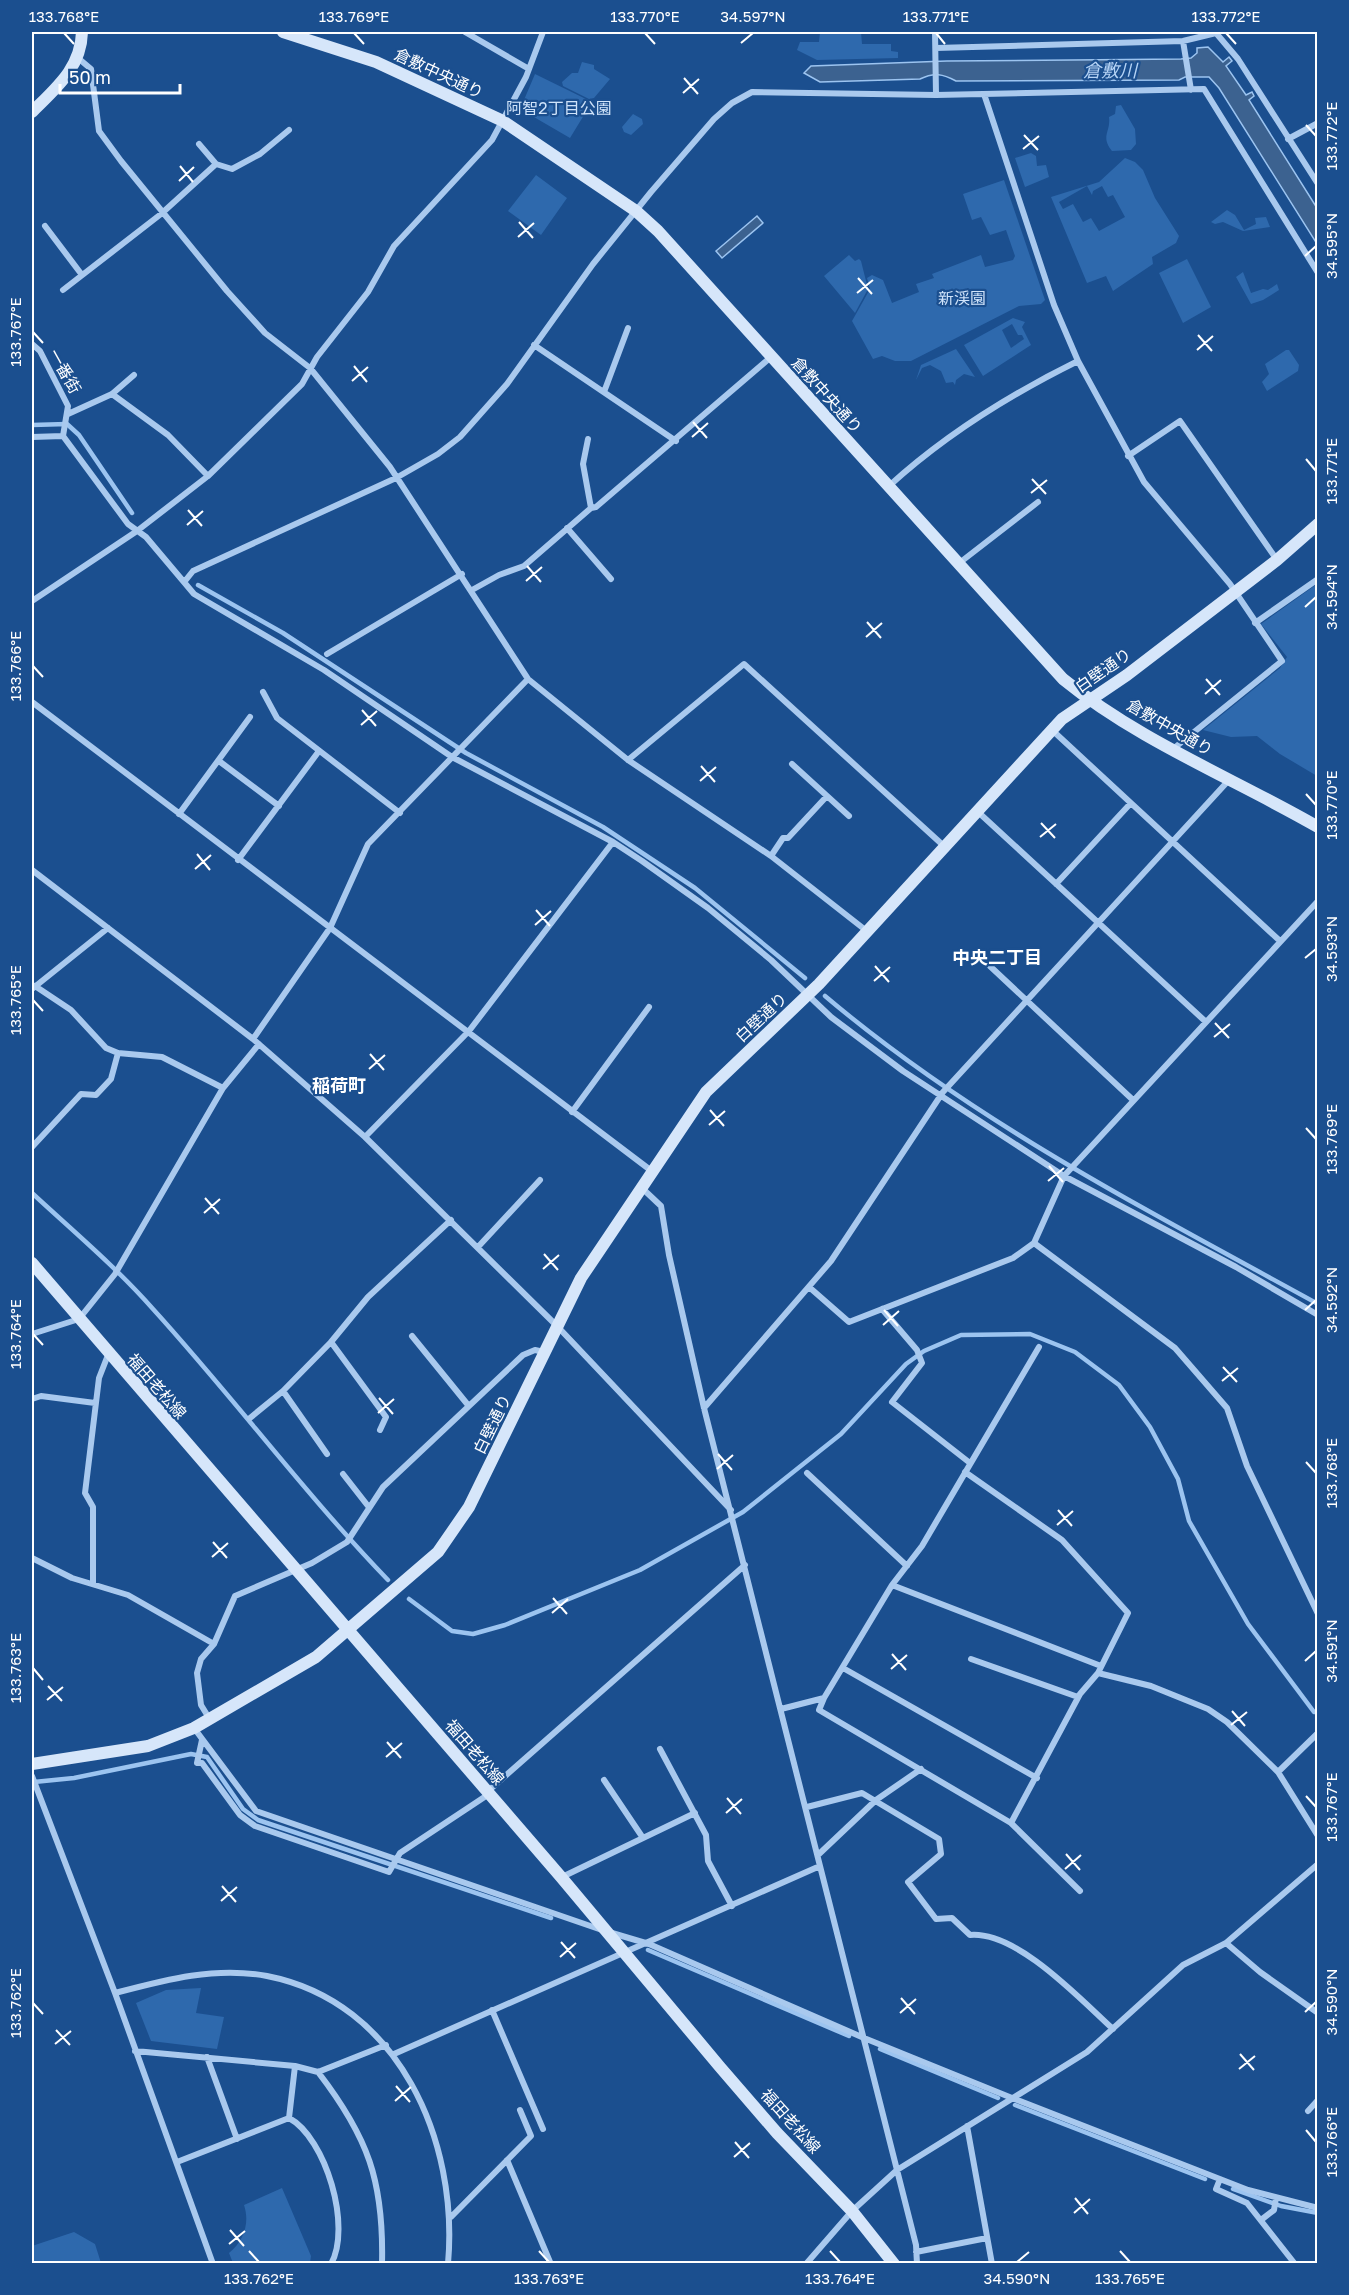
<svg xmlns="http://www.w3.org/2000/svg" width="1349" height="2295" font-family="'Golos Text','Noto Sans JP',sans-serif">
  <rect width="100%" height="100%" fill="#1b4f8f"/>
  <!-- green -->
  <path fill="#2e69ad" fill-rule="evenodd" d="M820,32H861L862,44H891V51L898,52V58L817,60L797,50L800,42H819Z
    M582,62L594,65V69L610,79L594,98L589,99L563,86L562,82L572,73H578Z
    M535,74L592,102L570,138L527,113L521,107Z
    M1121,105L1135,129L1136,144L1131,150L1112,151C1100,136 1111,132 1109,117L1115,114L1116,106Z
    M633,114L642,119L643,124L631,135L624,132L622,127Z
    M1031,153L1036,156L1037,166L1046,165L1049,177L1025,187L1015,158Z
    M1125,158L1135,162L1143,170L1155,198L1179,236L1176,243L1152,257L1153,264L1113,291L1106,276L1087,283L1051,197L1099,182ZM1087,186L1092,195L1093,191L1102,186L1108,197L1113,195L1125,217L1099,231L1091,218L1083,222L1073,204L1063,209L1059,202Z
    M536,175L567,198L541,235L508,211Z
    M1004,180L1045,300L1041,304L1019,306L911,361H895L882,356L873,359L852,321L870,289L867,278L872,275L883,280L892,303L919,292L916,284L934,278L932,274L981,255L985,267L1013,260L1015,256L1006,230L990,235L981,217L972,220L963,194Z
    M1227,210L1235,215L1244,230L1256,224L1255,218L1266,217L1270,227L1243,231L1223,222L1215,224L1211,222Z
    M849,255L855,261L859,259L861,261L868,289L855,313L824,276Z
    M1187,259L1211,307L1183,323L1159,273Z
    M1243,272L1251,293L1263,289L1268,290L1277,284L1279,290L1263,300L1251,304L1236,277Z
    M1013,318L1025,322L1022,327L1031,345L983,376L964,345ZM1012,324L1018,335H1022L1024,339L1011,348L1002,330Z
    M956,349L975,377L964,374L956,380L955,385L953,382L946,383L941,371L930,365L922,368L916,380L921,365Z
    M1286,350H1289L1299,365L1298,371L1267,391L1262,382L1269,374L1265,364Z
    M1317,584V776L1280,754L1257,736L1231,737L1203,730L1280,668L1287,657L1261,624Z
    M201,1988L196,2013L224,2017L217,2049L151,2041L136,2003L166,1990Z
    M282,2188L311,2256L310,2263H233L229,2253C244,2241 250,2223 244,2205Z
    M74,2232L95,2244L101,2263H32V2246Z"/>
  <!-- water -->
  <path fill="#3c6290" stroke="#9cc4f0" stroke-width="1.5" d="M1208,47L1223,62L1229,57L1232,61L1226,66L1246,95L1252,92L1254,96L1249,100L1317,208V244L1219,88L1209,77H1185L1179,80L956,81C943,74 934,72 920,79L820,82L804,73L811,66L947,61L1181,59L1191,58L1197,53V48Z
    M757,216L763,223L722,258L716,251Z"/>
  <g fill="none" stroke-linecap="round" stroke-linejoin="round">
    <!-- stream -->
    <path stroke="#9cc4f0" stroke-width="4.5" d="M32,425L67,424L79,435L132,513
      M198,585L283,633L466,753L603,827L695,888L805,978
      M825,996C974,1122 1147,1210 1318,1304
      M32,1193C73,1231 116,1267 153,1309C234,1398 305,1494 388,1580
      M409,1599L452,1631L473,1634L505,1625L640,1570L743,1512L841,1434L906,1364L924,1351L961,1335L1030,1334L1075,1352L1119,1385L1150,1427L1178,1479L1189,1521L1248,1624L1314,1712H1318
      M34,1782L74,1778L191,1754L207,1757L243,1809L258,1820L551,1918
      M648,1950L849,2036
      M880,2049L998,2098
      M1015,2105L1205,2179
      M1233,2189L1281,2206L1318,2213"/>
    <!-- street -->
    <path stroke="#a9c9ee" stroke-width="6" d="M465,32L529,69
      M935,32L936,95
      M1183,41L1191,90
      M936,48L1183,41L1216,33L1238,59L1318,184
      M78,58L91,69L99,131L121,161L227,291L265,333L310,368L390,467L528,679L628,760L771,856L868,932
      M984,94L1054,305L1078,361L1144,482L1230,584L1282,661L1173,749
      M1288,139L1318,123
      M199,144L216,164
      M45,226L82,275
      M63,290L161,214L216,164L232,169L260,154L289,130
      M32,344L40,351L68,406L63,436
      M534,345L676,441
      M604,392L628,328
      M112,394L168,435L208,476
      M68,414L112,394L134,375
      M63,436L128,524L146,537L194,594L324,670L452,757L613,842L642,861L708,908L771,960L831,1017L903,1071L1064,1176L1236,1267L1318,1315
      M32,437L63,436
      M588,439L583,464L591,508
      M1128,456L1180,421L1277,560
      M889,486C946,434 1009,395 1078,361
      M567,528L611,579
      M958,564L1038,502
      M185,581L193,571L396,478L438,454L460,437L507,384L593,264L651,192L714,119L732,103L752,92L936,95L1204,89L1318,273
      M472,590L499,575L524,566L591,508L596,507L771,357
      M32,601L137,531L208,476L302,384L317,357L368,292L394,246L492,140L526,77L543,32
      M1255,623L1318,579
      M327,654L462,574
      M263,692L277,718L400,813
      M32,702L653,1172
      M1052,730L1280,941
      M628,760L744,664L945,847
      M219,761L279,806
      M792,764L849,816
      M977,811L1206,1022
      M179,814L250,717
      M771,856L783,838H788L827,796
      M238,860L319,751
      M32,870L253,1039L365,1137L558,1327L731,1510
      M1056,884L1130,804
      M1318,901L1064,1176L1034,1243L1175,1348L1227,1408L1247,1466L1318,1614
      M977,954L1133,1100
      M35,986L71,1010L106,1048L118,1053L162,1057L223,1088
      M32,989L108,928
      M253,1039L330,928L368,844L528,679
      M572,1112L649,1007
      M365,1137L469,1031L613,842
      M32,1147L81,1094L96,1095L111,1079L118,1053
      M643,1189L661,1206L669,1255L704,1408L897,2170L916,2245L917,2264
      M478,1247L540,1180
      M809,1287L849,1322L1013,1258L1034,1243
      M882,1309L917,1350L922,1363L892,1402L970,1463
      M32,1334L79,1319L115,1274L223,1088L259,1044
      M412,1336L468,1405
      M331,1342L386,1417L380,1430
      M283,1391L327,1454
      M32,1399L41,1396L95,1403
      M704,1408L831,1261L943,1092L1229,780
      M250,1418L283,1391L331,1342L368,1297L451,1220
      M965,1472L1062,1540L1128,1613L1098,1673L1080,1694L1011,1823
      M807,1473L907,1566
      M343,1474L368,1506
      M32,1558L72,1578L128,1595L214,1644
      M93,1583V1507L85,1493L99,1378L108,1355
      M892,1585L1101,1666
      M971,1659L1078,1697
      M843,1668L1037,1778
      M1098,1673L1151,1686L1208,1709L1227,1722L1278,1772L1318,1836
      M824,1698L819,1710L1011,1823L1080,1891
      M781,1709L824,1698L892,1585L922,1546L1039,1347
      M209,1718L201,1705L197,1673L201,1659L214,1644L235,1596L312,1563L347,1542L383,1487L523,1355L535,1350L544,1352
      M194,1728L256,1811L602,1930
      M202,1740L197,1763H202L240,1815L255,1826L389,1872L400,1853L489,1794
      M660,1749L706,1835L708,1861L732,1906
      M1278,1772L1318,1733
      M32,1776L115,1993L213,2264
      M604,1780L643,1838
      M487,1792L745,1565
      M807,1807L862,1793L939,1839L941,1854L908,1882L936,1919L952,1918L970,1935C1017,1931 1080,1999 1113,2029
      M818,1855L876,1800L921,1769
      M562,1877L695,1813
      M612,1933L649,1944L864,2038L1012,2098L1248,2190L1318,2208
      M1226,1943L1260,1972L1318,2013
      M115,1993C164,1980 215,1966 267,1976C399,2002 459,2141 448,2264
      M492,2010L543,2129
      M135,2051L295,2066L318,2072L386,2045
      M394,2054L820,1866
      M207,2057L237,2139
      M318,2072C368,2137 384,2181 382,2264
      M1308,2111L1318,2100
      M289,2118L295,2066
      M967,2126L992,2264
      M507,2160L550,2262
      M177,2162L289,2118C326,2138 352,2227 331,2264
      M1220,2179L1216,2189L1247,2203L1295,2264
      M451,2217L531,2136L520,2110
      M1261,2220L1274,2210L1276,2198
      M916,2252L987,2238
      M806,2264L852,2211L897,2170L1087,2052L1183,1965L1226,1943L1318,1864"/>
    <!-- secondary -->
    <path stroke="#d6e6fa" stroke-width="12" d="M283,32L376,62L503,121L636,211L658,231L1063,679C1139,741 1233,778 1318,827
      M32,112C56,88 81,68 82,32
      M32,1263L561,1877L720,2067L777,2133L852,2211L894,2264
      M32,1764L148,1746L194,1728L316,1657L438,1552L469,1507L581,1278L706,1092L819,984L1062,719L1127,675L1277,560L1318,524"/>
  </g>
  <!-- ticks -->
  <path fill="none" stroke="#fff" stroke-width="2" d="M64,33L74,44M354,33L364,44M645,33L655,44M936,33L945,44M1226,33L1236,44M741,43L753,33M684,78L698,94M683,93L699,79M1306,125L1316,136M1024,135L1038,150M1023,149L1039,136M180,166L193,182M179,181L194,167M519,222L533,238M518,237L534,223M1305,256L1316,246M858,278L872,294M857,293L873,280M33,332L43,343M1198,335L1212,351M1197,350L1213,336M354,366L367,382M352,381L368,367M693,422L707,438M692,437L708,423M1306,459L1316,471M1032,479L1046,494M1031,493L1047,480M188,510L202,526M187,525L203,511M527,566L541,582M526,581L542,567M1305,607L1316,597M867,622L881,638M866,637L882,623M33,666L43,677M1206,679L1220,695M1205,694L1221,680M362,710L376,726M361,725L377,711M701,766L715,782M700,781L716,767M1306,794L1316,805M1041,823L1055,838M1040,837L1056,824M197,854L210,870M195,869L211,855M536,910L550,926M535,925L551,911M1305,958L1316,949M875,966L889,982M874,981L890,967M33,1000L43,1011M1215,1023L1229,1038M1214,1037L1230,1024M370,1054L384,1070M369,1069L385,1055M710,1110L724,1126M709,1125L725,1111M1306,1128L1316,1139M1049,1166L1063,1182M1048,1181L1064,1168M205,1198L219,1214M204,1213L220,1199M544,1254L558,1270M543,1269L559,1255M884,1310L898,1326M1305,1310L1316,1300M883,1325L899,1311M33,1334L43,1345M1223,1367L1237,1382M1222,1381L1238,1368M379,1398L393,1414M378,1413L394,1399M718,1454L732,1470M1306,1462L1316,1473M717,1469L733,1455M1058,1510L1072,1526M1057,1525L1073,1511M213,1542L227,1558M212,1557L228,1543M553,1598L567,1614M552,1613L568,1599M892,1654L906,1670M1305,1661L1316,1651M33,1668L43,1680M891,1669L907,1655M48,1686L62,1701M47,1700L63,1687M1232,1711L1245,1726M1231,1725L1247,1712M387,1742L401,1758M386,1757L402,1743M1306,1796L1316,1807M727,1798L741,1814M726,1813L742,1799M1066,1854L1080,1870M1065,1869L1081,1855M222,1886L236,1902M221,1901L237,1887M561,1942L575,1958M560,1957L576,1943M901,1998L915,2014M33,2003L43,2014M1305,2012L1316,2002M900,2013L916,1999M56,2030L70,2045M55,2044L71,2031M1240,2054L1254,2070M1239,2069L1255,2056M396,2086L410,2102M395,2101L411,2087M1306,2130L1316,2142M735,2142L749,2158M734,2157L750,2143M1075,2198L1088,2214M1074,2213L1090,2199M230,2230L244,2246M229,2244L245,2231M249,2251L259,2262M539,2251L549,2262M830,2251L840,2262M1120,2251L1130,2262M1017,2262L1029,2252"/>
  <g text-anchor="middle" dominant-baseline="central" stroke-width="4.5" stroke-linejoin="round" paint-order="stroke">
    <!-- street labels -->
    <g font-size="16" fill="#fff" stroke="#1b4f8f">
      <text transform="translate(439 73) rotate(25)">倉敷中央通り</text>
      <text transform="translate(65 371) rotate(61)">一番街</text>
      <text transform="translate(827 395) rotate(48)">倉敷中央通り</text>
      <text transform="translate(1103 670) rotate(-35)">白壁通り</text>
      <text transform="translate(1170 727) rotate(30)">倉敷中央通り</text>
      <text transform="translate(761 1017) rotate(-43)">白壁通り</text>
      <text transform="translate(157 1386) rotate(49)">福田老松線</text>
      <text transform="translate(492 1424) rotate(-64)">白壁通り</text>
      <text transform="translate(475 1752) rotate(49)">福田老松線</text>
      <text transform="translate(791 2121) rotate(48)">福田老松線</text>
    </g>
    <!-- park labels -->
    <g font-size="16" fill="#cfe3fa" stroke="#1b4f8f">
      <text x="559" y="108">阿智2丁目公園</text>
      <text x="962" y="298">新渓園</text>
    </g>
    <!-- water labels -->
    <g font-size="18" font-style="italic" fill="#b5d3f5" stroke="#1b4f8f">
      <text x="1110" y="70">倉敷川</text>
    </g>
    <!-- neighbourhood labels -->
    <g font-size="18" font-weight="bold" fill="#fff" stroke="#1b4f8f">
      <text x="997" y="957">中央二丁目</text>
      <text x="339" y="1085">稲荷町</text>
    </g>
  </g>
  <!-- border -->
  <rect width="1349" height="2295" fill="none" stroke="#1b4f8f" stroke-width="66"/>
  <!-- scale -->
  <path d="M60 84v9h120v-9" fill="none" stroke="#ffffff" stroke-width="3"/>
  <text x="69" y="84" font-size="18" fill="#ffffff" stroke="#1b4f8f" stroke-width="4.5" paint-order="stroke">50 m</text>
  <rect x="33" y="33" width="1283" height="2229" fill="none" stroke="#fff" stroke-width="2"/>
  <g font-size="15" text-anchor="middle" fill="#fff">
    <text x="64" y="22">133.768°E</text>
    <text x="354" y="22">133.769°E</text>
    <text x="645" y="22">133.770°E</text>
    <text x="753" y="22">34.597°N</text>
    <text x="936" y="22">133.771°E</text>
    <text x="1226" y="22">133.772°E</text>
    <text transform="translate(1332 136) rotate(-90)" y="5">133.772°E</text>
    <text transform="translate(1332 246) rotate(-90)" y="5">34.595°N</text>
    <text transform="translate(16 332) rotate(-90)" y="5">133.767°E</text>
    <text transform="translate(1332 471) rotate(-90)" y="5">133.771°E</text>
    <text transform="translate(1332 597) rotate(-90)" y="5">34.594°N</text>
    <text transform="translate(16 666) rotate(-90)" y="5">133.766°E</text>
    <text transform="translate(1332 805) rotate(-90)" y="5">133.770°E</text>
    <text transform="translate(1332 949) rotate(-90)" y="5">34.593°N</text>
    <text transform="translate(16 1000) rotate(-90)" y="5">133.765°E</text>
    <text transform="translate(1332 1139) rotate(-90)" y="5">133.769°E</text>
    <text transform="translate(1332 1300) rotate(-90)" y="5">34.592°N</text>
    <text transform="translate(16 1334) rotate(-90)" y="5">133.764°E</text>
    <text transform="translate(1332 1473) rotate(-90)" y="5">133.768°E</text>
    <text transform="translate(1332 1651) rotate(-90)" y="5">34.591°N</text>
    <text transform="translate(16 1668) rotate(-90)" y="5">133.763°E</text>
    <text transform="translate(1332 1807) rotate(-90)" y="5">133.767°E</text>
    <text transform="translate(1332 2002) rotate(-90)" y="5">34.590°N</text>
    <text transform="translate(16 2003) rotate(-90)" y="5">133.762°E</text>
    <text transform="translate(1332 2142) rotate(-90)" y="5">133.766°E</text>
    <text x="259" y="2284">133.762°E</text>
    <text x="549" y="2284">133.763°E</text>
    <text x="840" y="2284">133.764°E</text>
    <text x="1017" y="2284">34.590°N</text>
    <text x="1130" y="2284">133.765°E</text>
  </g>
</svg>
